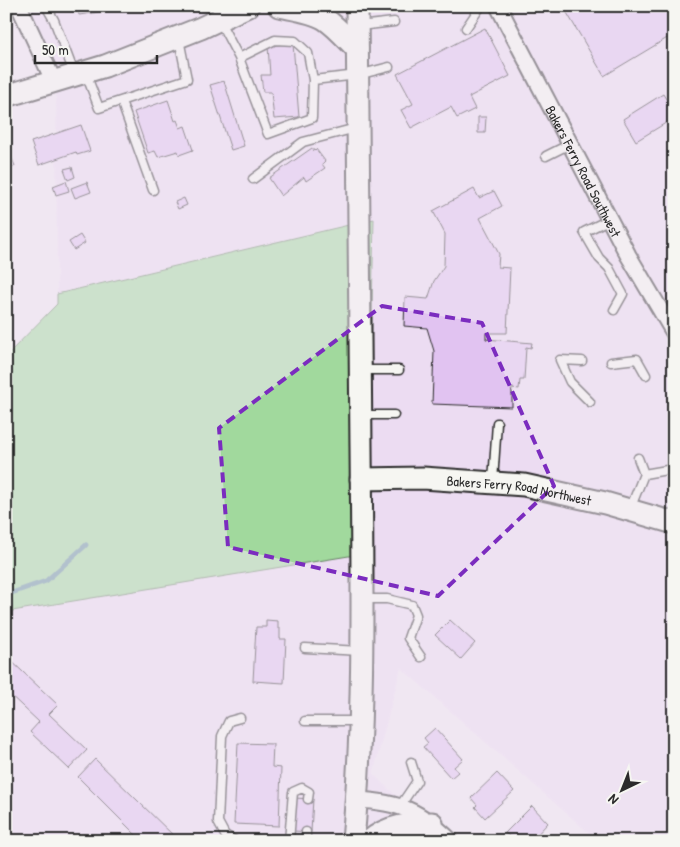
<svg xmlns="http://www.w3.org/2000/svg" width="680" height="847" font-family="'Patrick Hand',sans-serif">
  <rect width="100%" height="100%" fill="#f0e7f2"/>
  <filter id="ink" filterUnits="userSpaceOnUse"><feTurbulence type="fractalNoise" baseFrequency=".02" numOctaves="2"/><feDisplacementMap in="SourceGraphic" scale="10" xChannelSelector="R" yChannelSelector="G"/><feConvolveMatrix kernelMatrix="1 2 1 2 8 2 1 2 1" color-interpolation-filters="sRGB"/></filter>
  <g filter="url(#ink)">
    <!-- built -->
    <path fill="#ecdcf2" d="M30,6H674V841H598L401,668L373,774L444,841H6V612L366,553L373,219L57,294L56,88Z"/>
    <!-- green -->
    <path fill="#a1d99d" stroke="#668264" d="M374,219L367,553L6,612V356L57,304V294Z"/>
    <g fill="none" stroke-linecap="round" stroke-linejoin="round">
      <!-- stream -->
      <path stroke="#6693a0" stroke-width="5" d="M6,595L46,581L86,545"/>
    </g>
    <!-- building -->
    <path fill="#e1c3f1" stroke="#2b2b2b" d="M77,6H139L79,15Z
      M563,6H674V34L604,76Z
      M485,28L510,76L469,97L475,109L457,118L451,107L411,128L401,110L413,104L397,74Z
      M293,44L299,117L274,119L271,92H263L261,75H270L268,46Z
      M224,81L244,146L231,150L210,85Z
      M663,94L674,112V118L636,141L623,119Z
      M168,100L175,121L177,120L180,128L185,126L193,150L179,155L178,151L158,157L155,151L148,153L134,112Z
      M478,117H486L485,133H478Z
      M81,125L90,151L77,155L76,152L39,165L31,142Z
      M312,148L314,151L316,149L325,161L322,164L325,168L306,181L304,177L281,196L269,178Z
      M8,149L15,166L6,170V150Z
      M72,167L75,177L68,180L64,169Z
      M66,181L69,191L56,195L53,186Z
      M87,182L91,192L75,198L71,188Z
      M474,189L479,198L494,191L502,206L480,218L499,254L498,267L510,268L507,333H486V339L532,343L531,348L526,347L524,380H520L519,389L512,388V407L432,404L434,351L427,328L404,326L405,297L428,299L434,281L444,266L445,234L433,211Z
      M184,198L187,205L178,209L175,202Z
      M80,235L85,243L74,250L69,242Z
      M266,620L278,621V628H280V639H286L284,683L253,681L256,627H266Z
      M450,620L475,643L461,659L435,635Z
      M6,656L58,705L49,714L87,750L69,769L30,732L39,722L6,691Z
      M435,728L463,759L454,767L458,772L451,778L423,747L428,743L424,738Z
      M238,743L273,744L272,767L281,768L279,826L234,824Z
      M95,759L179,841H142L78,777Z
      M497,773L514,791L485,818L475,807L477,805L471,798Z
      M294,798L313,799L311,832L293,831Z
      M532,806L548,823L531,841H511L513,839L505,833Z"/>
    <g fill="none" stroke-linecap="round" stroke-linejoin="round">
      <defs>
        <path id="lane" d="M46,6L54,20L74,73
          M216,6L219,20L239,58L268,134L312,118L313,80L308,53L295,41L275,40L239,58
          M359,26L394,22
          M466,28L481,6
          M86,74L99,108L187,79L179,39
          M313,80L358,75L389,67
          M121,101L153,190
          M546,156L570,144
          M253,179L303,142L356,128
          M610,219L584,232L599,258L609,268L623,294L614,310
          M582,361L560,360L570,382L590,402
          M611,362L637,359L646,375
          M362,370H399
          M363,415H394
          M644,474L667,470
          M493,481L497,423
          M630,509L644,474L638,458
          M363,599H387L412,605L416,615L408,638L421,657
          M305,648L361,651
          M305,721H359
          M400,806L417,781L411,762
          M235,841L225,835L218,822L222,736L229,721L240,718
          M289,841L293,792L302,788L309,792L308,799
          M306,841V832"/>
        <g id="street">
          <path d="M19,6L54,82"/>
          <path id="s1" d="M498,6L628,255L674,333"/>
          <path d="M357,800C400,802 420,811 451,841"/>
        </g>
        <g id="secondary">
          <path d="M279,6C293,9 312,11 325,19C337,27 347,39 357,49"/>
          <path d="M6,96L105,66L201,28L248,6"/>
          <path id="s2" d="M361,479L423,478L524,485L605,503L674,523"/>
          <path d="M353,841C365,710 362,578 361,447C360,300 359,153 357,6"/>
          <path d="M370,841C387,825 410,824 432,823"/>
        </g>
      </defs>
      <!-- lane casing -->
      <use href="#lane" stroke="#2b2b2b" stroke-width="11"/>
      <!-- street casing -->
      <use href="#street" stroke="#2b2b2b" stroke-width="19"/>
      <!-- secondary casing -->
      <use href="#secondary" stroke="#2b2b2b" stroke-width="25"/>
      <!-- lane -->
      <use href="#lane" stroke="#f6f6f2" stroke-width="8"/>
      <!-- street -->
      <use href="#street" stroke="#f6f6f2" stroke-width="15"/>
      <!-- secondary -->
      <use href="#secondary" stroke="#f6f6f2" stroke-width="21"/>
    </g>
  </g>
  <!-- marked area -->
  <path d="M0 0H680V847H0ZM382,306L482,323L554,486L438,596L228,547L219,428Z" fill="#f0e7f2" fill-opacity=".55" fill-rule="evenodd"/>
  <path fill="none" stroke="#7b2cbf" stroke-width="4" stroke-dasharray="10 6" stroke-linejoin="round" d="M382,306L482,323L554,486L438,596L228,547L219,428Z"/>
  <g text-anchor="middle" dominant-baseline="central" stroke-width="4" stroke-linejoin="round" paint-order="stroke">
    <!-- street labels -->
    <g font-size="14" fill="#2b2b2b" stroke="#f6f6f2">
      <text stroke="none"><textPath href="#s1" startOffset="186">Bakers Ferry Road Southwest</textPath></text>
      <text stroke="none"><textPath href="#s2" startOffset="159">Bakers Ferry Road Northwest</textPath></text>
    </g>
  </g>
  <!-- margin -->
  <rect width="680" height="847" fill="none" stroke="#f6f6f2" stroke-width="25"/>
  <rect x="12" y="12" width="655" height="822" fill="none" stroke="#2b2b2b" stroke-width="2" filter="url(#ink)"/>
  <!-- north arrow -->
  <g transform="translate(622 790) rotate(223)" stroke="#f6f6f2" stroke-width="4" paint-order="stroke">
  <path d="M0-4L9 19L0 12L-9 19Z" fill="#2b2b2b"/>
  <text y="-8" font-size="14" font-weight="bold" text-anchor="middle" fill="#2b2b2b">N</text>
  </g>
  <!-- scale -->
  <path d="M35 55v8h122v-8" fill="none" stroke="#2b2b2b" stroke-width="2.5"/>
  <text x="42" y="55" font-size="15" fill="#2b2b2b" stroke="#f6f6f2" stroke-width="4" paint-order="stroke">50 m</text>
</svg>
